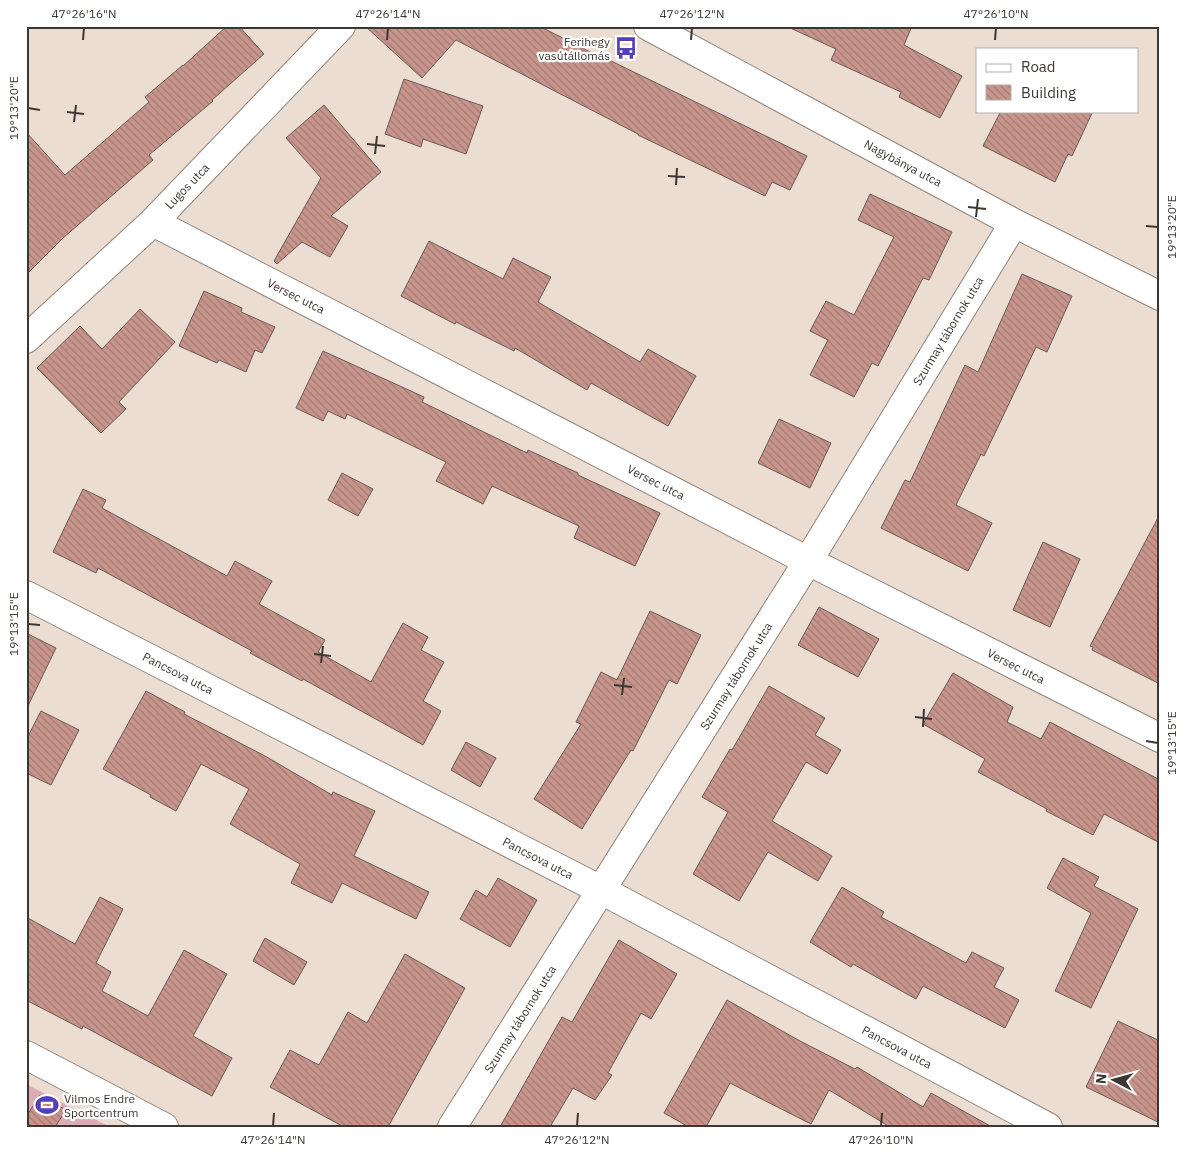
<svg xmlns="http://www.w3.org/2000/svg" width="1186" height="1153" font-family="'IBM Plex Sans',sans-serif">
  <defs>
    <pattern id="building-back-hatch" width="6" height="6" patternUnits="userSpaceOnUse" patternTransform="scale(1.25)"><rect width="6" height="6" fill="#c8958c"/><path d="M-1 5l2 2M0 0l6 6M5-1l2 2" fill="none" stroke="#a47a73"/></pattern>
  </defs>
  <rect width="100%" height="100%" fill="#ecddd2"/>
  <!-- pitch -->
  <path fill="#dcabb6" d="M26,1084L110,1127H26Z"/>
  <!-- building -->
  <path fill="url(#building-back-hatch)" stroke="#6b5a57" d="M227,26H239L264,54L212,100L213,101L149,155L153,160L63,238L26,275V132L65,175L149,102L145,97L183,65V66Z
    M365,26H539L608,61L609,60L807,156L790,190L772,182L765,196L638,135V134L456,40L422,78Z
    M786,26H912L904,45L962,76L940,118L899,97L901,92L831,60L836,49Z
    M404,79L483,106L466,154L423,139L421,147L385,134Z
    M324,105L381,172L331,216L348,226L330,257L302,242L277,264L274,261L321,178L286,138Z
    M1001,111H1093L1072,156L1068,154L1055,182L983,146Z
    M870,194L952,232L929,280L923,278L878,366L872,363L854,397L810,375L828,340L810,331L826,301L854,315L894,237L858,220Z
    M429,241L503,279L513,258L551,277L538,302L640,362L648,349L696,376L668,426L591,383L587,390L515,348L514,351L456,322L455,324L401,296Z
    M1022,274L1072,296L1047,352L1036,347L984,456L981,454L956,505L992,523L968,571L881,528L905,480L910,482L965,365L978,372Z
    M204,291L242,308L241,312L275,327L262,353L255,350L246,372L219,360L217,363L179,346Z
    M140,309L175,342L119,402L126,409L101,433L37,368L80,326L102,349Z
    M323,351L424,397L422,402L527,453L528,450L578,473V475L660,513L635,566L574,538L579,526L492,486L483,504L436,481L446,462L347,414L345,419L328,411L323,421L296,408Z
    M779,419L831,443L810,488L758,463Z
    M342,473L373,489L358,516L328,500Z
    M83,489L106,500L102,508L227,576L235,561L272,581L259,604L325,640L318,652L371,682L403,623L428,637L421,650L444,662L423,701L441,711L423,745L303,679L302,681L250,653L252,651L98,568L96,573L53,552Z
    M1160,514V684L1092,650L1093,647L1090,646Z
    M1043,542L1080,559L1050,627L1013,610Z
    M819,607L879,639L858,677L798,645Z
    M650,611L701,635L677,684L669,680L633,751L631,750L582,829L534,799L581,724L576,722L601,672L617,680Z
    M26,633L56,648L26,710Z
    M953,673L1013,707L1007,722L1041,739L1050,722L1160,780V843L1104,814L1093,835L1046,811L1047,809L978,772L985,759L923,724Z
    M769,686L825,718L815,735L841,750L827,774L806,762L772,821L832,856L818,881L768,852L739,901L693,874L728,812L702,797L730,749L732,750Z
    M146,691L185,712L184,714L265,756L332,795L333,792L375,811L354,856L429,892L416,919L342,883L332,903L291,883L300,864L230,824L249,789L201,764L176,811L150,797L151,795L103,769Z
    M41,711L79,730L51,785L26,773V740Z
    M466,742L496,758L480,787L451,770Z
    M1063,858L1099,877L1094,886L1138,909L1091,1008L1055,991L1091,913L1047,888Z
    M498,878L537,900L510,947L460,919L476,890L487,897Z
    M842,887L884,912L881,917L966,963L972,952L1004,968L994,987L1019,1000L1005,1028L923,986L916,999L853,964L851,967L810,942Z
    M100,897L123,909L96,963L111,972L102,991L148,1016L184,950L227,974L193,1036L232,1058L212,1096L83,1026L82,1029L26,1000V917L75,944Z
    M265,938L307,962L294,985L253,961Z
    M619,940L677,974L651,1019L641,1013L608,1073L612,1075L595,1100L573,1088L550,1127H500L562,1017L572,1022Z
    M405,954L465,988L388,1127H344L270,1087L290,1050L319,1065L348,1012L367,1023Z
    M727,1000L800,1041L855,1069L857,1067L923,1107L931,1093L992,1127H890L829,1090L811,1124L730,1083L706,1127H689L664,1113Z
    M1118,1021L1160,1041V1123L1086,1087Z
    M40,1095L66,1110L55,1127H26V1117Z"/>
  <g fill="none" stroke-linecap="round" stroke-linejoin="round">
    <defs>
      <path id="street" d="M648,26L1014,223L1160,296
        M153,222L808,561L1160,738
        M26,339L153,222L341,26
        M26,595L601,890L1048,1127
        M26,1055L164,1127
        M452,1127L808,561L1014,223"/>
    </defs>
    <!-- street casing -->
    <use href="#street" stroke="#92847a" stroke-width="30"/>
    <!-- street -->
    <use href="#street" stroke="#fff" stroke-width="28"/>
  </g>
  <!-- ticks -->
  <path fill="none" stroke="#3d3733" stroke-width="2" d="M83,40L84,28M387,40L388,28M691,40L692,28M995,40L996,28M28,108L40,110M67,112L84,114M74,122L76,105M367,144L385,146M375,154L377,136M668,176L685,177M676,185L677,168M968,207L986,209M976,217L978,199M1146,226L1158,227M28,624L40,625M314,654L331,656M321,663L323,646M614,685L632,687M622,695L624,678M915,717L932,719M923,727L924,709M1146,741L1158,743M273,1126L274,1113M577,1126L578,1113M881,1126L882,1113"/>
  <!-- icons -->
  <defs>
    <symbol id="bus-bare" viewBox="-9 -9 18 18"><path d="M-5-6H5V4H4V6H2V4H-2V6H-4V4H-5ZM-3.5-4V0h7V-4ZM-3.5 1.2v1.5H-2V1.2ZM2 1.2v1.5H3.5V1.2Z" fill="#533fb7" stroke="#fff" stroke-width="2.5" paint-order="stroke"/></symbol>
    <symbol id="stadium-bare" viewBox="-9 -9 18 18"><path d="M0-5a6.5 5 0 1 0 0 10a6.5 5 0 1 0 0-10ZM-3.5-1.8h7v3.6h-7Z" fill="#533fb7" stroke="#fff" stroke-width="2.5" paint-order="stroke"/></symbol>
  </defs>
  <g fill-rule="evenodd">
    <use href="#bus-bare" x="610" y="32" width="32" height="32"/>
    <use href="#stadium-bare" x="31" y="1089" width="32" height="32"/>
  </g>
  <g text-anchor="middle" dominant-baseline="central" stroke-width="4.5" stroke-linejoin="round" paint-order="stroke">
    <!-- poi labels -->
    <g font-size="12" fill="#3d3733" stroke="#fff" text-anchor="end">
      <text x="610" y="41">Ferihegy<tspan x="610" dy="14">vasútállomás</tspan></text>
      <text x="64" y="1098" text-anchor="start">Vilmos Endre<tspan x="64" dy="14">Sportcentrum</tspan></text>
    </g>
    <!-- street labels -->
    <g font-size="12" fill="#3d3733" stroke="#fff">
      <text transform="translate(903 163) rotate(28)">Nagybánya utca</text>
      <text transform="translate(187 186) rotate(-46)">Lugos utca</text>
      <text transform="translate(296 296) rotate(27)">Versec utca</text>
      <text transform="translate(948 331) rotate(-59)">Szurmay tábornok utca</text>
      <text transform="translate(656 482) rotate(27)">Versec utca</text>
      <text transform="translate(1016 666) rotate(27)">Versec utca</text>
      <text transform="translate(178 673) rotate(27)">Pancsova utca</text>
      <text transform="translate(736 676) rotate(-58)">Szurmay tábornok utca</text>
      <text transform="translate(538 858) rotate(27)">Pancsova utca</text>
      <text transform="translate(520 1019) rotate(-58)">Szurmay tábornok utca</text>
      <text transform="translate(897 1047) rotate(28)">Pancsova utca</text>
    </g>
  </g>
  <!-- border -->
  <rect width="1186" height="1153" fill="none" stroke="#ffffff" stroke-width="55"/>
  <!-- legend -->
  <rect x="976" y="48" width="162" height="65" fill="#ffffff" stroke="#b1afad"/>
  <rect x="986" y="64" width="25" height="8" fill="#ffffff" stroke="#b1afad"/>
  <text x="1021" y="72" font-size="15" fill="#3d3733">Road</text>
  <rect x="986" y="85" width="25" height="15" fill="url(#building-back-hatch)" stroke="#b1afad"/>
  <text x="1021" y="98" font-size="15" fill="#3d3733">Building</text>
  <!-- north arrow -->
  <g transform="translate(1114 1080) rotate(276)" stroke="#ffffff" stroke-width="4" paint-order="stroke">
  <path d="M0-4L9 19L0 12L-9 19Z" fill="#3d3733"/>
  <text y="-8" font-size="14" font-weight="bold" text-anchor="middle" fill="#3d3733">N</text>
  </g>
  <rect x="28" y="28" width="1130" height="1098" fill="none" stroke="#3d3733" stroke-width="2"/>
  <g font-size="12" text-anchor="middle" fill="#3d3733">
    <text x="84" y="18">47°26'16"N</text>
    <text x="388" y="18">47°26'14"N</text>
    <text x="692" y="18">47°26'12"N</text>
    <text x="996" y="18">47°26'10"N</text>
    <text transform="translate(14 108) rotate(-90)" y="4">19°13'20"E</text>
    <text transform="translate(1172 227) rotate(-90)" y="4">19°13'20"E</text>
    <text transform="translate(14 624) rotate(-90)" y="4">19°13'15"E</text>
    <text transform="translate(1172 743) rotate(-90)" y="4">19°13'15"E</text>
    <text x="273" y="1144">47°26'14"N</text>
    <text x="577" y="1144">47°26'12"N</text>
    <text x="881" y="1144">47°26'10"N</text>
  </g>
</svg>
